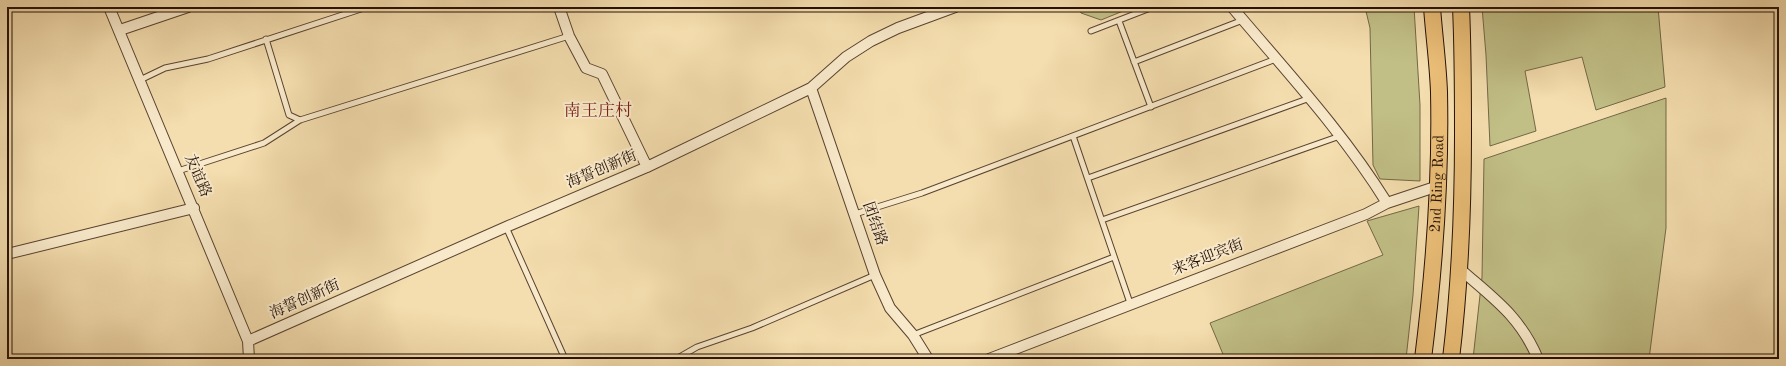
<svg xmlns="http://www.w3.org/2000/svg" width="1786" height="366" font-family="'Old Standard TT','Noto Serif SC',serif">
  <rect width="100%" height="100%" fill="#f4ddae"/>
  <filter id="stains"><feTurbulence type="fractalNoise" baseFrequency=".005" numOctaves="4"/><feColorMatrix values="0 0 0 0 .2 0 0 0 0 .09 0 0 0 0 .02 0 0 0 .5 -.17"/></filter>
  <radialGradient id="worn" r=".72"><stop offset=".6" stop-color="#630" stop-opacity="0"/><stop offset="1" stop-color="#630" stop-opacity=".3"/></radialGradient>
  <!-- green -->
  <path fill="#c1bf86" stroke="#736846" d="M1079,7H1133L1101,20L1081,13Z
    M1365,7H1414L1420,105V181L1380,179L1373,165L1370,28Z
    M1482,7H1658L1665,87L1596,110L1582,57L1525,71L1536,131L1490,146L1486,55Z
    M1666,98V228L1649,359H1473L1482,277L1484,159Z
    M1419,206L1413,295L1406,359H1225L1210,323L1383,255L1367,221Z"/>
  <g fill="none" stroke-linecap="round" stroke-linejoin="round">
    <defs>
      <path id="service" d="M1119,21L1151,107
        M1091,31L1153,7
        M266,39L289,115L300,120
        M1134,62L1243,20
        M140,80L165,68L208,59L367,7
        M1073,136L1130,303
        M178,171L264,143L300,120L569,36
        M1088,178L1310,98
        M855,214L922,193L1276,59
        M1102,220L1340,136
        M506,227L565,359
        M913,335L1114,257
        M676,359L697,347L752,328L875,275"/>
      <path id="minor" d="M109,7L248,341L249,359
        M559,7L569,36L586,68L602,74L647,167
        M1232,7C1286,71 1343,132 1387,203
        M120,30L188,7
        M811,88L875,275L890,308L913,335L928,359
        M7,254L194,208
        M1460,269C1494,299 1520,316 1538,359
        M248,341L506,227L647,167L811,88L846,57L871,41L898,28L955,7
        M989,359L1366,214L1387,203L1438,186"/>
      <g id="primary">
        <path id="s1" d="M1423,359C1434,271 1441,181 1439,92C1438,64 1434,35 1432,7"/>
        <path d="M1451,359C1460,284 1463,210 1463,135C1463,92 1463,50 1461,7"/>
      </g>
    </defs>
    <!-- service casing -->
    <use href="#service" stroke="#594330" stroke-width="7"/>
    <!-- minor casing -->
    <use href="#minor" stroke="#594330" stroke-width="12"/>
    <!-- primary casing -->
    <use href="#primary" stroke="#251006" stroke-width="18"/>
    <!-- service -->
    <use href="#service" stroke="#f8e9ca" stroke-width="5"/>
    <!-- minor -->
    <use href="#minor" stroke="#f8e9ca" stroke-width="10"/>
    <!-- primary -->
    <use href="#primary" stroke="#eabe77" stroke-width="16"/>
  </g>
  <g text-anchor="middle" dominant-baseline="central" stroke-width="4" stroke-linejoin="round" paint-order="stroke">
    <!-- street labels -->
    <g font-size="15" fill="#251006" stroke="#f8e9ca">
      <text transform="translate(602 170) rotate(-23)">海誓创新街</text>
      <text transform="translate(197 176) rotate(67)">友谊路</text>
      <text stroke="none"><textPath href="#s1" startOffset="176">2nd Ring Road</textPath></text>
      <text transform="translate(874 224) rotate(71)">团结路</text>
      <text transform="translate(1208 258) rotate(-21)">来客迎宾街</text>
      <text transform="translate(305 300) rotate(-24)">海誓创新街</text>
    </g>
    <!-- quarter labels -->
    <g font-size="17" fill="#7a1f14" stroke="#f8e9ca">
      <text x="598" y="111">南王庄村</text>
    </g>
  </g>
  <!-- margin -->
  <rect width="1786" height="366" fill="none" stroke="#f4ddae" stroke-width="24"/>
  <rect x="8" y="8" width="1770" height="350" fill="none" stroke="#251006" stroke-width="2"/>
  <rect x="12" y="12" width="1762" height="342" fill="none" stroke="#251006"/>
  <rect width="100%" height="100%" filter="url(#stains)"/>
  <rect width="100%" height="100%" fill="url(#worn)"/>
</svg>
